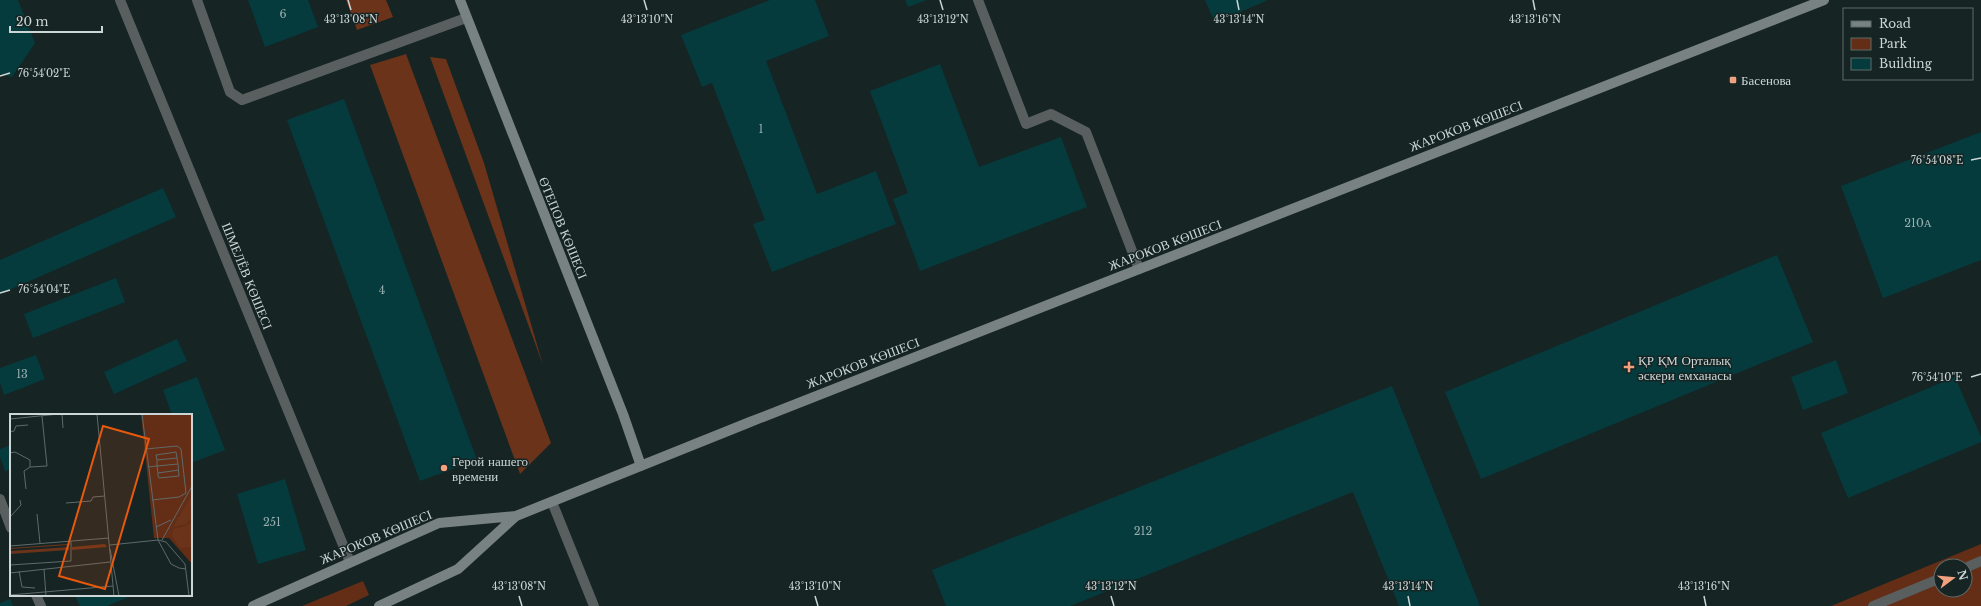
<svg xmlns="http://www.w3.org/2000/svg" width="1981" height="606" font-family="'Libre Baskerville',serif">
  <rect width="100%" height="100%" fill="#162424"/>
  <!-- green -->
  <path fill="#632e15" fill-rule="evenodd" d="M1981,544V606H1831ZM1941,566H1965V590H1941Z
    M363,581L369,595L346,606H302Z"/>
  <!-- forest -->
  <path fill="#6a331a" d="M346,0H386L393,17L357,30Z
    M406,54L551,443L520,474L370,65Z
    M430,57L446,59L484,163L543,365Z"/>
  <!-- building -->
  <path fill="#053b3d" d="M0,0H18L35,43L12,77L0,74Z
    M248,0H308L318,27L265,47Z
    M770,0H815L829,36L766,61L817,194L876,171L896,224L772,272L753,224L765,220L712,83L702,87L681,35Z
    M905,0H927L908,7Z
    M1205,0H1268L1215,23Z
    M940,64L979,167L1061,137L1087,207L920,271L893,199L908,193L870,91Z
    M344,99L477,460L420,481L287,120Z
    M1981,132V260L1883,298L1841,186Z
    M163,188L176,217L0,294V260Z
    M1777,255L1813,342L1481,479L1445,392Z
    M116,278L125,302L33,338L24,314Z
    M177,339L187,361L114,394L104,372Z
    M36,355L45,379L4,395L0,383V368Z
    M1836,360L1848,393L1803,410L1791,377Z
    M197,377L225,450L191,463V415H172L163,390Z
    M1955,377L1981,437V442L1848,498L1821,433Z
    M1392,386L1480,606H1399L1353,492L1070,606H946L932,570Z
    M11,445V469L5,471L0,457V449Z
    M285,479L306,550L258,564L237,494Z
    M75,595H133L107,606H80Z
    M10,599L13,606H0V603Z"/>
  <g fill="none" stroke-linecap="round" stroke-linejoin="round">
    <!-- lane -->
    <path stroke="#595f5f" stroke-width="10" d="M197,0L230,92L242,100L466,18
      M978,0L1026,124L1051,114L1086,132L1139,269
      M1965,568L1981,561
      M1873,606L1941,578"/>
    <!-- street -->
    <path stroke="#595f5f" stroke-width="10" d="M120,0L350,562
      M0,499L11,528
      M552,502L594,606
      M36,595L41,606"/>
    <!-- secondary -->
    <path stroke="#788283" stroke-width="10" d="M460,0L623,414L641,466
      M253,606L439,523L516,516L750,422L1824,0
      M379,606L458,569L516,516"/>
  </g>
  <!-- ticks -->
  <path fill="none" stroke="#cdd6d6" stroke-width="1.5" d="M348,0L351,10M644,0L647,10M940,0L943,10M1237,0L1239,10M1533,0L1535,10M0,76L10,73M1971,160L1981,158M0,293L10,290M1971,377L1981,374M519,596L522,606M815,596L818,606M1111,596L1114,606M1408,596L1410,606M1704,596L1706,606"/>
  <!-- markers -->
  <g fill="#f2a17e" stroke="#162424" stroke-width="1.5">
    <rect x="1729" y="76" width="8" height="8" rx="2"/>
    <path d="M1627 361h4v4h4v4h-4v4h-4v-4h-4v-4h4z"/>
    <circle cx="444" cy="468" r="4"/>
  </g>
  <g text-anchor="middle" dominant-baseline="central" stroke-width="3" stroke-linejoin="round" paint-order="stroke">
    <!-- number labels -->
    <g font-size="11" fill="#9bafb0">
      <text x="283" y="14">6</text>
      <text x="761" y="129">1</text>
      <text x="1918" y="223">210А</text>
      <text x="382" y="290">4</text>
      <text x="22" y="374">13</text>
      <text x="272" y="522">251</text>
      <text x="1143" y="531">212</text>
    </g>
    <!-- poi labels -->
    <g font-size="13" fill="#cdd6d6" stroke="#162424" text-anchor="start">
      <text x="1741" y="80">Басенова</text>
      <text x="1638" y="360">ҚР ҚМ Орталық<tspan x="1638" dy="15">әскери емханасы</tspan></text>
      <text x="452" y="461">Герой нашего<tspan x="452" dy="15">времени</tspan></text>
    </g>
    <!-- street labels -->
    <g font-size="13" fill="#cdd6d6" stroke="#162424">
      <text transform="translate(1466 126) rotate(-21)">ЖАРОКОВ КӨШЕСІ</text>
      <text transform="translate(563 228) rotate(68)">ӨТЕПОВ КӨШЕСІ</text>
      <text transform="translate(1165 245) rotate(-21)">ЖАРОКОВ КӨШЕСІ</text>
      <text transform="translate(247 276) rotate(68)">ШМЕЛЁВ КӨШЕСІ</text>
      <text transform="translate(863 363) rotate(-21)">ЖАРОКОВ КӨШЕСІ</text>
      <text transform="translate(376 537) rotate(-23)">ЖАРОКОВ КӨШЕСІ</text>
    </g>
  </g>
  <!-- overview -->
  <g transform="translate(10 414)">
    <rect width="182" height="182" fill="#162424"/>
    <path d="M131,0H182V150L159,124H144Z" fill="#632e15"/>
    <path d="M182,81V104L176,110L163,113ZM182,107V133L170,134L162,122L163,115L177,112ZM57,130L60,131L0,135V134ZM95,130L97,133L62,136V133ZM59,133V136L0,140V137Z" fill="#6a331a"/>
    <path fill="none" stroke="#5f6b6b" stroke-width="1" d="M52,0L53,14M87,0L104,182M132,0L148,126L161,150L169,154L176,155M0,5L49,0M0,18L4,17L6,12L18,11M136,35L167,32L171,35L176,79L169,83L142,86M0,39L5,38L20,46V53M147,46L167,44M138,53L147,52L168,50L166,38L146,41L147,46V52L148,59V62L149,64L169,62L168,50M148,59L169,56M16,75L14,57L20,53L37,52L32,2M56,89L81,87L83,83L95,82M27,100L30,129M0,103L11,91L10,86M146,113L161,106M152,126L182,72M100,131L148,126L156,128L175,150L179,182M0,132L99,124M100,135L109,182M0,151L61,147V127M34,155L36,182M9,157L12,173L25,174M0,159L100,148M0,181L103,172"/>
    <path fill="#e8590c" fill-opacity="0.15" stroke="#e8590c" stroke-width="2" d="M93,12L139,25L95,175L49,162Z"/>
    <rect width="182" height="182" fill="none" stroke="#cdd6d6" stroke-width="2"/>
  </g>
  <g font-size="10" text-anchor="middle" fill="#cdd6d6" stroke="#162424" stroke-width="3" stroke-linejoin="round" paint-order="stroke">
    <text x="351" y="23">43°13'08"N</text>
    <text x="647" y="23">43°13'10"N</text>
    <text x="943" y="23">43°13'12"N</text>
    <text x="1239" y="23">43°13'14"N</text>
    <text x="1535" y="23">43°13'16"N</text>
    <text x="44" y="77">76°54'02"E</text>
    <text x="1937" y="164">76°54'08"E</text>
    <text x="44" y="293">76°54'04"E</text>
    <text x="1937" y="381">76°54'10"E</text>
    <text x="519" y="590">43°13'08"N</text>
    <text x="815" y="590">43°13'10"N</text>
    <text x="1111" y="590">43°13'12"N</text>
    <text x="1408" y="590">43°13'14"N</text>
    <text x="1704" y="590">43°13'16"N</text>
  </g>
  <!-- legend -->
  <rect x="1843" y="8" width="130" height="72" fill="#162424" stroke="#5f6b6b"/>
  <rect x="1851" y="21" width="20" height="6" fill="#788283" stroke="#5f6b6b"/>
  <text x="1879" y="28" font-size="12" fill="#cdd6d6">Road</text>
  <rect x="1851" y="38" width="20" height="12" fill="#632e15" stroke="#5f6b6b"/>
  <text x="1879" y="48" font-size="12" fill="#cdd6d6">Park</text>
  <rect x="1851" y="58" width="20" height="12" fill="#053b3d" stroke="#5f6b6b"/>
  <text x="1879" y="68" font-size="12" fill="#cdd6d6">Building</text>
  <!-- north arrow -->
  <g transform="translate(1953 578) rotate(74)"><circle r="19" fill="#162424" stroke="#5f6b6b"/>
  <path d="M0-3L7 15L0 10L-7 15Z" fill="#f2a17e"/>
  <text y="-6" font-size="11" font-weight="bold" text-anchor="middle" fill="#cdd6d6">N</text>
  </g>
  <!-- scale -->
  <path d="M10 26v6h92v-6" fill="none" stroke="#cdd6d6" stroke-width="2"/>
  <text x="16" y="26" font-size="12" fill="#cdd6d6" stroke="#162424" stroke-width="3" paint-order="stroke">20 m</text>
</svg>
